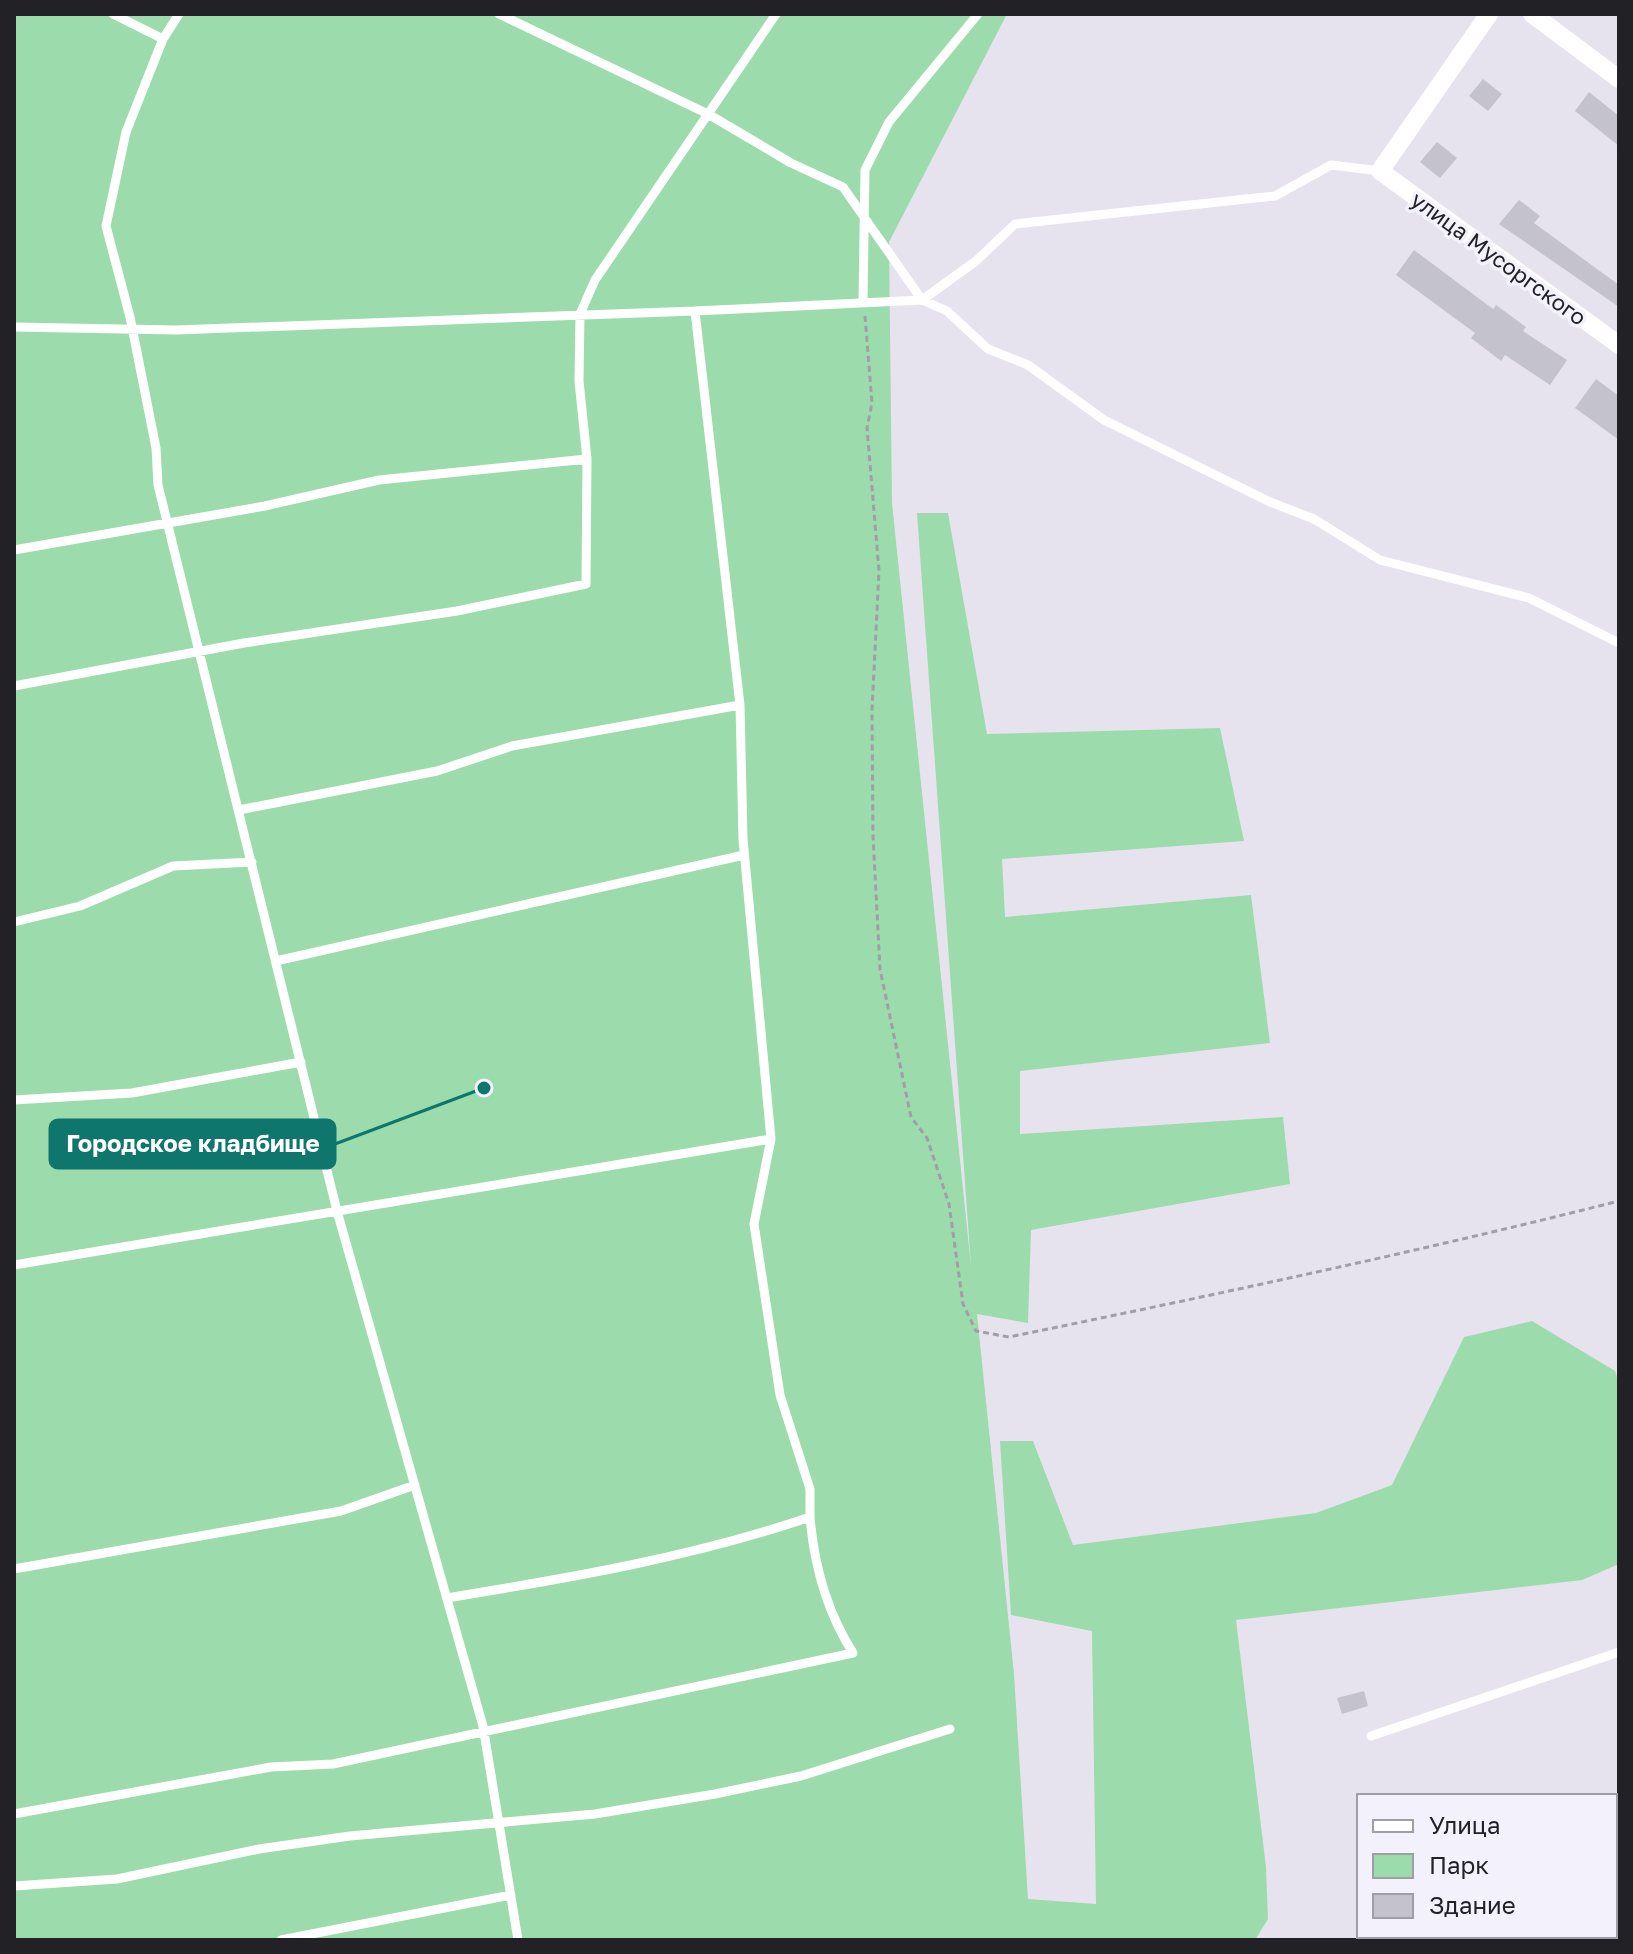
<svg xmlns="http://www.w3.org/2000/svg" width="1633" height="1954" font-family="'Golos Text',sans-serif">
  <rect width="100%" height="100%" fill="#e6e3ef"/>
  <!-- green -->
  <path fill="#9cdbab" d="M14,14H1007L889,242L892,503L971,1266L917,513H948L987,734L1220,728L1244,841L1002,859L1005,917L1251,895L1270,1043L1020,1071V1134L1283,1117L1290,1184L1031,1230L1028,1323L977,1314L1014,1674L1028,1899L1096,1904L1092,1631L1011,1615L1000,1441H1033L1073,1545L1316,1513L1392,1485L1464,1337L1532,1321L1615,1371L1619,1384V1564L1582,1580L1236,1620L1266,1867L1268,1919L1255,1940H14Z"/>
  <!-- building -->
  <path fill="#c4c2cd" d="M1483,79L1502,94L1488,111L1469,96Z
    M1589,92L1619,116V146L1575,111Z
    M1437,142L1457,158L1440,178L1420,162Z
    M1519,200L1540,216L1534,223L1619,285V307L1499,224Z
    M1414,250L1493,309L1496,305L1526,327L1523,331L1567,360L1550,385L1505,355L1501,361L1471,338L1475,333L1396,275Z
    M1596,379L1619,396V440L1575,408Z
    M1364,1691L1368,1706L1342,1714L1337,1698Z"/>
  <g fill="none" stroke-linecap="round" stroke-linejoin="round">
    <!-- path -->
    <path stroke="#a09ea7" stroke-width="3" stroke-dasharray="6 4" stroke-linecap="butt" d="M865,316L872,403L867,428L879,571L872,710L873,836L880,969L911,1117L927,1138L949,1204L963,1304L976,1331L1009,1337C1214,1295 1417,1252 1619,1201"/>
    <!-- lane -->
    <path stroke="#fff" stroke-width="9" d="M113,14L163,39
      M179,14L163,39L126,132L106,226L130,317L156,448L158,485L337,1211L483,1726L518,1940
      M499,14L708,114L791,163L843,187L922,300L976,261L1015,224L1275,196L1331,165L1380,171
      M863,301L865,170L889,122L978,14
      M695,311L922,300L947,311L988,349L1028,365L1104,420L1270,502L1314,519L1380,560L1529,598L1619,643
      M14,327L176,330L695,311L740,705L743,839L771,1139L14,1265
      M14,550L265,506L379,480L587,459
      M14,686L244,643L457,611L586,584L587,459L579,381L580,314L595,280L776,14
      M239,810L437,771L512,746L740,705
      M14,922L80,906L173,866L252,862
      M276,961L744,855
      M14,1100L132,1093L301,1062
      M14,1569L341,1511L415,1485
      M447,1598C569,1578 693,1557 810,1517V1489L780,1395L754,1224L771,1139
      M1371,1736L1619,1652
      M14,1814L271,1767L333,1764L853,1653C827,1612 814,1565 810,1517
      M14,1886L117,1879L259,1849L350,1836L595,1814L715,1794L801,1776L950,1729
      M281,1940L511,1895"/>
    <!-- street -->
    <path stroke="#fff" stroke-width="18" d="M1489,14L1380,171L1619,345
      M1532,14L1619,79"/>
  </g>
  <g text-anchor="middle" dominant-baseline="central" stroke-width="7" stroke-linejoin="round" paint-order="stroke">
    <!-- street labels -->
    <g font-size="22" fill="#222125" stroke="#f3f1fc">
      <text transform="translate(1499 258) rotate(36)">улица Мусоргского</text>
    </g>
  </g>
  <!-- callouts -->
  <path fill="none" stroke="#0f766e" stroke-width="3" d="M484 1088L335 1144"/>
  <circle fill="#0f766e" stroke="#f3f1fc" stroke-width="3" cx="484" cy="1088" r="8"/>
  <rect fill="#0f766e" stroke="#0f766e" stroke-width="3" x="50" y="1120" width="285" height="48" rx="8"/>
  <g font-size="24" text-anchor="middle" font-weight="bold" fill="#fff">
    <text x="193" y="1152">Городское кладбище</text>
  </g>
  <!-- border -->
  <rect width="1633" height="1954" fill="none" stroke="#222125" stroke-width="32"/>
  <!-- legend -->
  <rect x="1357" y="1794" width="260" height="144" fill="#f3f1fc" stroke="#9f9ea6" stroke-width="2"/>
  <rect x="1373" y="1820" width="40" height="12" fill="#ffffff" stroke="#9f9ea6" stroke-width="2"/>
  <text x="1429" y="1834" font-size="24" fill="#222125">Улица</text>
  <rect x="1373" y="1854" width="40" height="24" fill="#9cdbab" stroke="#9f9ea6" stroke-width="2"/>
  <text x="1429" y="1874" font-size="24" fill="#222125">Парк</text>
  <rect x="1373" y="1894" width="40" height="24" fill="#c4c2cd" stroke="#9f9ea6" stroke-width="2"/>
  <text x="1429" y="1914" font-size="24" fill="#222125">Здание</text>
</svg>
